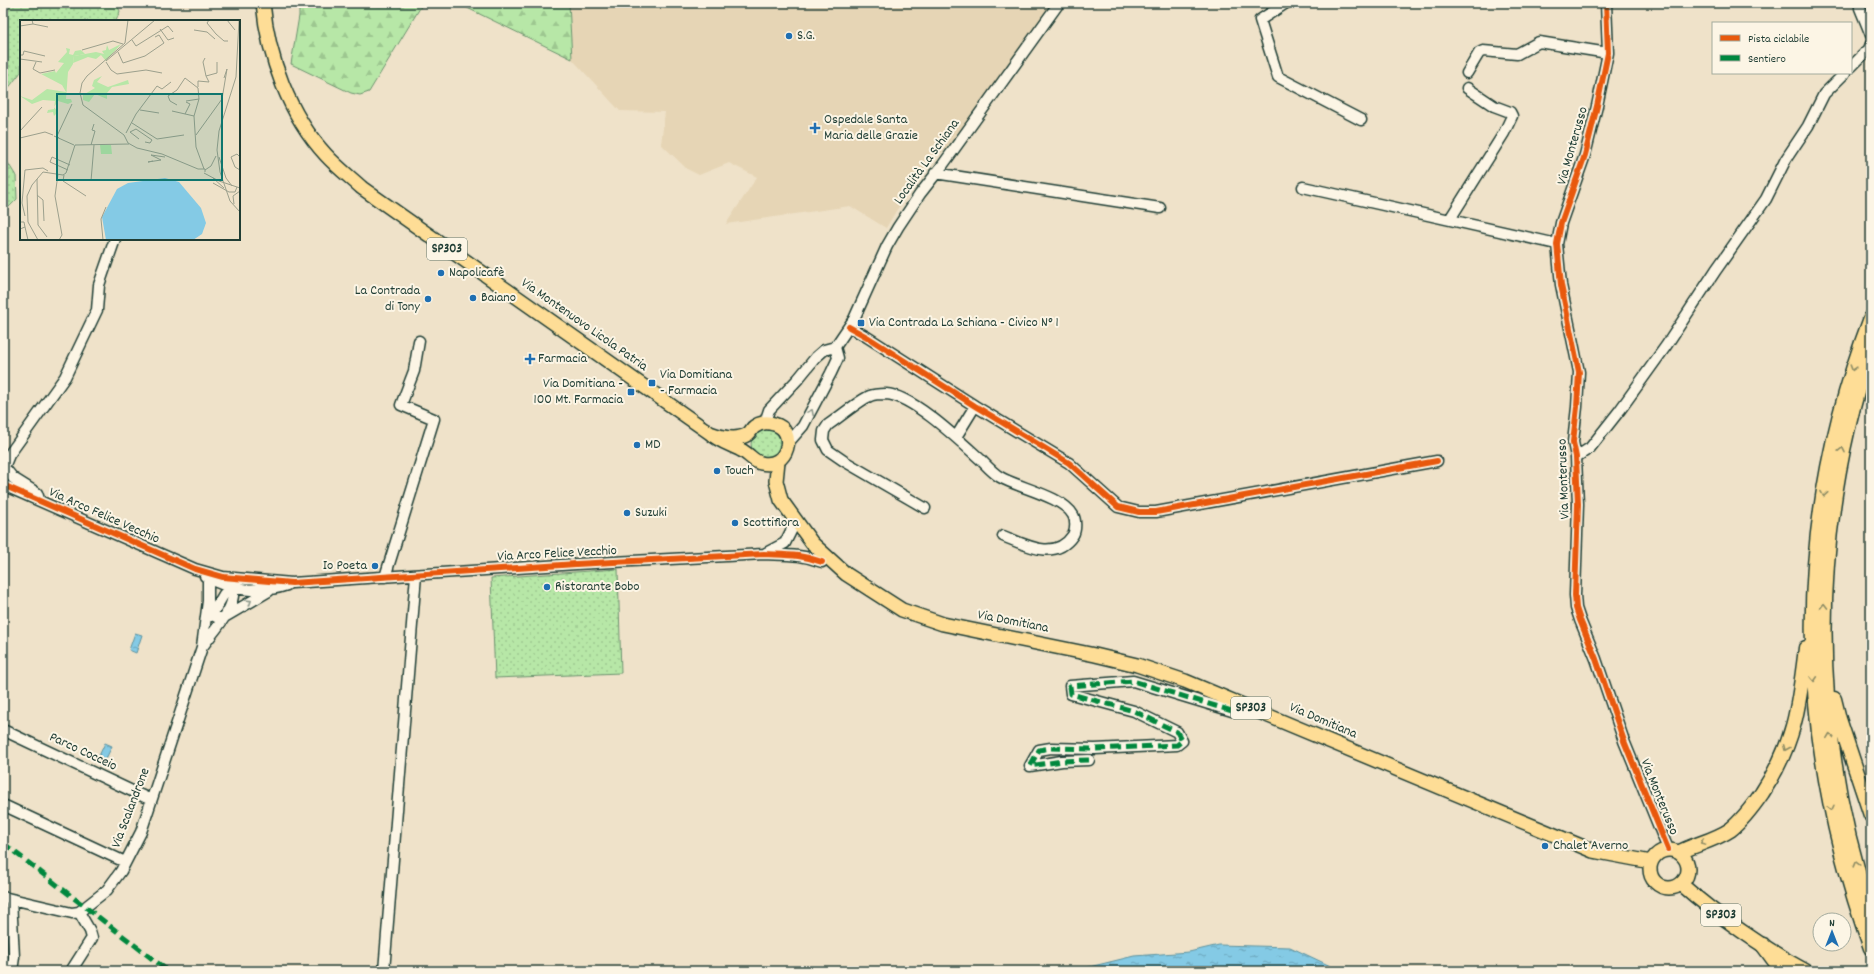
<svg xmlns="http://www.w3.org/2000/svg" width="1874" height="974" font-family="Dekko,sans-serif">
  <defs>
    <pattern id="grass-dots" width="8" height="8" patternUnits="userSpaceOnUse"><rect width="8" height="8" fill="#b7e7a7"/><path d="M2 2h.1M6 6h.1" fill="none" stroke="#9dc790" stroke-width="1.8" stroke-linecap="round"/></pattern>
    <pattern id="forest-firs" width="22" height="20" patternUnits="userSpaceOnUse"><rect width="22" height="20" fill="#b7e7a7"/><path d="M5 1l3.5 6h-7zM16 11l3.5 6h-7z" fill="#9dc790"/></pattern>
    <pattern id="water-ripples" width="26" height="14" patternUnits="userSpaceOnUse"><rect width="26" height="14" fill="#84cae5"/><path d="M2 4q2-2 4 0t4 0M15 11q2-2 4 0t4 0" fill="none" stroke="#6ba5ba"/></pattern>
  </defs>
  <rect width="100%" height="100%" fill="#efe2c9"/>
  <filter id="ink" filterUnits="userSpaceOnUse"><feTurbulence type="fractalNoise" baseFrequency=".025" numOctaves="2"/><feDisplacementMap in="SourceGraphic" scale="8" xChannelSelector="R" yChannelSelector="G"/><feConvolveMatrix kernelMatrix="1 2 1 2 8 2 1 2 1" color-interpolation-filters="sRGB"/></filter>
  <g filter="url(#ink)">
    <!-- built -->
    <path fill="#e6d5b5" d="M569,3H1052L1054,4L954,144L935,157L896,211L886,228L850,206L726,224L757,177L729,163L699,175L687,169L661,144L665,112L620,111L572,59Z"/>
    <!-- grass -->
    <path fill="url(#grass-dots)" stroke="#6b926e" d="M3,3H116L120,11L116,21H21V72L3,95Z
      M8,163L16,176L17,199L3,213V166Z
      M751 444a15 15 0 1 1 30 0a15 15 0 1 1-30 0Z
      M618,569L621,673L495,678L491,578Z"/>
    <!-- forest -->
    <path fill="url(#forest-firs)" stroke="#6b926e" d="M303,3H423L369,92L360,95L351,93L291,64L299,16V7Z
      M457,3H569L572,59Z"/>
    <!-- water -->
    <path fill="url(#water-ripples)" stroke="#5c929e" d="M135,633L142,635L136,653L129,650Z
      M105,743L112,746L105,761L98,758Z
      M1219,945L1290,947L1341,971H1073L1134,956L1189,952Z"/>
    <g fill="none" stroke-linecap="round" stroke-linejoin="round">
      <defs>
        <path id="minor" d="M1286,3L1260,20L1278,77L1361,120
          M1606,3L1608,53L1597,106L1585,155L1561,223L1557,244L1561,285L1579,372L1577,407L1573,442L1576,457L1578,504L1575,595L1576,608L1580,620L1596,659L1624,741L1668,849
          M1860,3V8L1871,35
          M1851,67L1869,49L1871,44
          M1467,73L1479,53L1483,51L1517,54L1539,42L1608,53
          M935,173L1160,208
          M1303,187L1557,244
          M1450,219L1504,133L1512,116L1510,112L1494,106L1467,88
          M849,327L867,337L975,406L1069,463L1118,507L1139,512H1156L1437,461
          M765,422L769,410L798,379L816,357L824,350L835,347L854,319L887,246L898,227L920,194L942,166L1059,3
          M956,437L975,406
          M788,443L803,426L831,373L838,358L835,347
          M1576,457L1590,448L1620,410L1666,346L1716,270L1766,199L1786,159L1808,126L1824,94L1845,73
          M3,485L195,569L223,577L292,583L576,564L764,554C785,555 802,554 822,562
          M39,499L37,493L13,478L4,467L9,455L65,377L97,310L99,285L115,239
          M925,508L844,461L828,450L823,440L824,431L828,425C837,419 861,399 870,396C874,394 881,394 886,394C912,395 960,441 980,459C986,465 993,473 1000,477C1019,488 1062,496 1073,515C1076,520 1076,530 1073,535C1055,562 1026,545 1003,536
          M766,553L785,543L792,529
          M205,576C229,591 261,594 287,585
          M385,577L434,419L401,405L414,371L419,341
          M209,603C210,612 213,619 223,618L269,591
          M211,616L224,594L237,586
          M203,646C215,629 236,609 233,588L229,583
          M3,730L151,800
          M1089,760L1062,761L1030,766L1039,750L1051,748L1095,749L1177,745L1182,741L1177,732L1134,711L1071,694L1070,686L1133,681L1232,711L1251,709
          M3,805L125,862
          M3,897L72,913L79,912L107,890L121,871L141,832L202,647L208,601V579
          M11,899L14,957L12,971
          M71,971L92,938L90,931L79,912
          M384,971L416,575"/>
        <path id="major" d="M263,3C268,57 289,115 326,155C337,167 350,177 362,188L710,433C720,442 730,444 741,450C749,454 754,462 761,463C788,470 798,430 774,424C768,422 760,422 754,427C752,428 751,432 748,434C737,441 721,437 710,433
          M778,461L776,481L781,500L812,543L846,574L902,610L943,624L1095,655L1137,665L1185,681L1593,851L1651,862
          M1650 869a19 19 0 1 1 38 0a19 19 0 1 1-38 0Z
          M1681,884C1716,915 1765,949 1806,971"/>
        <path id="highway" d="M1871,318C1791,527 1796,739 1871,948
          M1871,347C1809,531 1809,730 1871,914
          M1834,699L1839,719L1871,815
          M1680,852C1696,844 1715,840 1730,830C1743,820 1753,806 1762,793C1795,743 1799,706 1806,648
          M1763,945L1777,964L1788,971"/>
      </defs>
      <!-- minor casing -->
      <use href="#minor" stroke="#1f3d34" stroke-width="13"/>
      <!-- major casing -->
      <use href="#major" stroke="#1f3d34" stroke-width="16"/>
      <!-- highway casing -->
      <use href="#highway" stroke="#1f3d34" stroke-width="17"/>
      <!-- minor -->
      <use href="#minor" stroke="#fcf5e5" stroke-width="10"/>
      <!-- major -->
      <use href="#major" stroke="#fedd96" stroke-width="13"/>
      <!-- highway -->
      <use href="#highway" stroke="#fedd96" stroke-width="14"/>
      <!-- quiet -->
      <path stroke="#00873e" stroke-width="5" stroke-dasharray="10 5" stroke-linecap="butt" d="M1089,760L1062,761L1030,766L1039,750L1051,748L1095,749L1177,745L1182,741L1177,732L1134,711L1071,694L1070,686L1133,681L1232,711L1251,709
        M3,843L168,971"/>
      <defs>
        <path id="cycleway" d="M1606,3L1608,53L1597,106L1585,155L1561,223L1557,244L1561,285L1579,372L1577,407L1573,442L1576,457L1578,504L1575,595L1576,608L1580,620L1596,659L1624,741L1668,849
          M849,327L867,337L975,406L1069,463L1118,507L1139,512H1156L1437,461
          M3,485L195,569L223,577L292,583L576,564L764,554C785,555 802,554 822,562"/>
      </defs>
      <!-- cycleway casing -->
      <use href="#cycleway" stroke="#fcf5e5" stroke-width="8"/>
      <!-- cycleway -->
      <use href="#cycleway" stroke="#e8590c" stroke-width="6"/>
    </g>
    <!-- one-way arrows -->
    <defs><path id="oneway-chevron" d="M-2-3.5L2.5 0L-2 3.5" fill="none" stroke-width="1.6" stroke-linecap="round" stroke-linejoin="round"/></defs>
    <g stroke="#8e8d65">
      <use href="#oneway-chevron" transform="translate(1853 368) rotate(107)"/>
      <use href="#oneway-chevron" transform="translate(1842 450) rotate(-78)"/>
      <use href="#oneway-chevron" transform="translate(1824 494) rotate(99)"/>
      <use href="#oneway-chevron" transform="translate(1824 606) rotate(-89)"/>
      <use href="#oneway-chevron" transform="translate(1814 679) rotate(87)"/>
      <use href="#oneway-chevron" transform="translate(1830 736) rotate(-97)"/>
      <use href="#oneway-chevron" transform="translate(1786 748) rotate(113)"/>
      <use href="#oneway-chevron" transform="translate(1831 808) rotate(77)"/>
      <use href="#oneway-chevron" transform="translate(1703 842) rotate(158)"/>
      <use href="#oneway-chevron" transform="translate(1856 864) rotate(-105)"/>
    </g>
    <g stroke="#8e998c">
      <use href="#oneway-chevron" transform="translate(811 412) rotate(-62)"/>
      <use href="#oneway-chevron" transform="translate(249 602) rotate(-33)"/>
    </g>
  </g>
  <!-- markers -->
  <g fill="#1f6fb2" stroke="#fcf5e5" stroke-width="1.5">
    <circle cx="789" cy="36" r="4"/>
    <path d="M813 122h4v4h4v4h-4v4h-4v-4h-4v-4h4z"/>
    <circle cx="441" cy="273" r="4"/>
    <circle cx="473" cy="298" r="4"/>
    <circle cx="428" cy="299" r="4"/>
    <rect x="857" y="319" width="8" height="8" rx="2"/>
    <path d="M528 353h4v4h4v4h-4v4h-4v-4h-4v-4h4z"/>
    <rect x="648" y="379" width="8" height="8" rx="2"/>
    <rect x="627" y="388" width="8" height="8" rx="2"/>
    <circle cx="637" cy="445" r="4"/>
    <circle cx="717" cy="471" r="4"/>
    <circle cx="627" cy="513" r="4"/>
    <circle cx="735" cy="523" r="4"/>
    <circle cx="375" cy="566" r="4"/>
    <circle cx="547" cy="587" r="4"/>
    <circle cx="1545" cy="846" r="4"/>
  </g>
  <g text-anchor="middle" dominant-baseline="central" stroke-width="4" stroke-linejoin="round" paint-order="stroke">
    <!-- shield labels -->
    <g fill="#fcf5e5" stroke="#617469" stroke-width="1">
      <rect x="427" y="238" width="40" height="22" rx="3"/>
      <rect x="1231" y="697" width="40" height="22" rx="3"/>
      <rect x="1701" y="904" width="40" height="22" rx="3"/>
    </g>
    <g font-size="13" font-weight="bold" fill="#1f3d34">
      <text x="447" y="249">SP303</text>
      <text x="1251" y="708">SP303</text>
      <text x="1721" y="915">SP303</text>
    </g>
    <!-- poi labels -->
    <g font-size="14" fill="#1f3d34" stroke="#fcf5e5" text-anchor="start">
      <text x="797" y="36">S.G.</text>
      <text x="824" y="120">Ospedale Santa<tspan x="824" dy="16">Maria delle Grazie</tspan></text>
      <text x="449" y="273">Napolicafè</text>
      <text x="420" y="291" text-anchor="end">La Contrada<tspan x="420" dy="16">di Tony</tspan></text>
      <text x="481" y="298">Baiano</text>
      <text x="869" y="323">Via Contrada La Schiana - Civico N° 1</text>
      <text x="538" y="359">Farmacia</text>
      <text x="660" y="375">Via Domitiana<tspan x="660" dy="16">- Farmacia</tspan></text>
      <text x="623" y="384" text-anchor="end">Via Domitiana -<tspan x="623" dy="16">100 Mt. Farmacia</tspan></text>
      <text x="645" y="445">MD</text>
      <text x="725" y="471">Touch</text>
      <text x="635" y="513">Suzuki</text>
      <text x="743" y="523">Scottiflora</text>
      <text x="367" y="566" text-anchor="end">Io Poeta</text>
      <text x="555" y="587">Ristorante Bobo</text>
      <text x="1553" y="846">Chalet Averno</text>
    </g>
    <!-- street labels -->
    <g font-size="14" fill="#1f3d34" stroke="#fcf5e5">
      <text transform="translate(1573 146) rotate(-74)">Via Monterusso</text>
      <text transform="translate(927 162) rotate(-54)">Località La Schiana</text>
      <text transform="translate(584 325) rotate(35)">Via Montenuovo Licola Patria</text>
      <text transform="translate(1564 479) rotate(-92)">Via Monterusso</text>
      <text transform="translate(104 516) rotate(24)">Via Arco Felice Vecchio</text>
      <text transform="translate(557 554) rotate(-3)">Via Arco Felice Vecchio</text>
      <text transform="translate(1013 622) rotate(11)">Via Domitiana</text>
      <text transform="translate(1323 721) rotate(23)">Via Domitiana</text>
      <text transform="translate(83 752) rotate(25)">Parco Cocceio</text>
      <text transform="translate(1659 797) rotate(68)">Via Monterusso</text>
      <text transform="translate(131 808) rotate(-69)">Via Scalandrone</text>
    </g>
  </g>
  <!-- overview -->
  <g transform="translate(20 20)">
    <rect width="220" height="220" fill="#efe2c9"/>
    <path d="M46,28L50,29L49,34L53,35L55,31L61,30L65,34L54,36L53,44L48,52L46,79H51L52,82L48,84L38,81L34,87L38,92L34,96L33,92L27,93L28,90L34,89L35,81L23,80L12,84L0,76L12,80L27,69L46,72L42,65L21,54L35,51L36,53L44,43L38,42L47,32ZM80,125H91L92,134H81Z" fill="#b7e7a7"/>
    <path d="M101,24L86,41L81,35L76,39L68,37L53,43L54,36L76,32L84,34L82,31L86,30L87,25L89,30ZM82,56L77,62L88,67L108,60L109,64L92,67L87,73V79L75,74L69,82L63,80V75L75,68L72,66L74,60Z" fill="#b7e7a7"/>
    <path d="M145,158L159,162L181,188L186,203L182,214L173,220H86L82,197L97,169L108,163Z" fill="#84cae5"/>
    <path fill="none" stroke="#9ca08d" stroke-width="1" d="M108,0L105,23L67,56L62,63L60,73L63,85L104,115L108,123L117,128L142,134L178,149H185V152M189,0L187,3L196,14L204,21H208M207,0L215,10M219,0L216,57L199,111L197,130L200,152L210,181L220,192M13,4L28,7M0,6L13,4L12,0M140,9L148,20L154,18M174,10L187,12L195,19M112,20L116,26L148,6L153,12M62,30L93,21L103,24M98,32L103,43L125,36L144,23L139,15L135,17M0,35H3L4,31L25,36M185,38L183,42L186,56M0,39L22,42M86,41L135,0M16,42L13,49L20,53L35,50M86,42L91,50L97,54L126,50L142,53M178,67V61L189,62L186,56L197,53V42M166,81L179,79M157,85L150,81L148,76L157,70L165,58L178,68L179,79L174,96L176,127L184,149M120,90L139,93M152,91L174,96M165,94L170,84L166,82M112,103L137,119L164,115M0,111L22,87M106,113L116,94L137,66L142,69L151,62M176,115L202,79L207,49L204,58M34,116L54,125M0,118L25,112L33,115M40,119L37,116L52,84M119,119L110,112L116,109L132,120L130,123L125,122M55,125L109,124M71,125L75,111L72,110L74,104M199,137L206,158L212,166M220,137L217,134L211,137L215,147L220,150M133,141L128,142L141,140L131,135L145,137M48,150L30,142L32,137L50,145M185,150L191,146L196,136M184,153L199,161L220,168M38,154L35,176L42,215L39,220M44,155L43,161L66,176M193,158L204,168M17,159L18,205L27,217M71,161L74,125M193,163L209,172H215L217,167M17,175L23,180L24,201M214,184L213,176L220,171M5,196L2,183L5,150L23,148L28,151M0,202H4L5,207L0,209M5,207L8,220M18,220L8,202L7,176L12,165L23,152L43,155L46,153L55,125M83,220L81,199L86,187"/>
    <path fill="#0f766e" fill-opacity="0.15" stroke="#0f766e" stroke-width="2" d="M37,74H202V160H37Z"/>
    <rect width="220" height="220" fill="none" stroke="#1f3d34" stroke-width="2"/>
  </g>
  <!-- margin -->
  <rect width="1874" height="974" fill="none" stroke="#fcf5e5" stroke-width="16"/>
  <rect x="8" y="8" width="1858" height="958" fill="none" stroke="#1f3d34" stroke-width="1.5" filter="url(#ink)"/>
  <!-- legend -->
  <rect x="1712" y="22" width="140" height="52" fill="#fcf5e5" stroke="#a4ab9e"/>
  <rect x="1720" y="35" width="20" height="6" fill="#e8590c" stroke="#a4ab9e"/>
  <text x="1748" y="42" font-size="12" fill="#1f3d34">Pista ciclabile</text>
  <rect x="1720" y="55" width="20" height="6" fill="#00873e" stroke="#a4ab9e"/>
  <text x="1748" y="62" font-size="12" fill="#1f3d34">Sentiero</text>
  <!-- north arrow -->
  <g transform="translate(1832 932)"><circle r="19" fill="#fcf5e5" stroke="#a4ab9e"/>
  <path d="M0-3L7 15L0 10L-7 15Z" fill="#1f6fb2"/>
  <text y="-6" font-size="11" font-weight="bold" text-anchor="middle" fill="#1f3d34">N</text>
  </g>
</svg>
